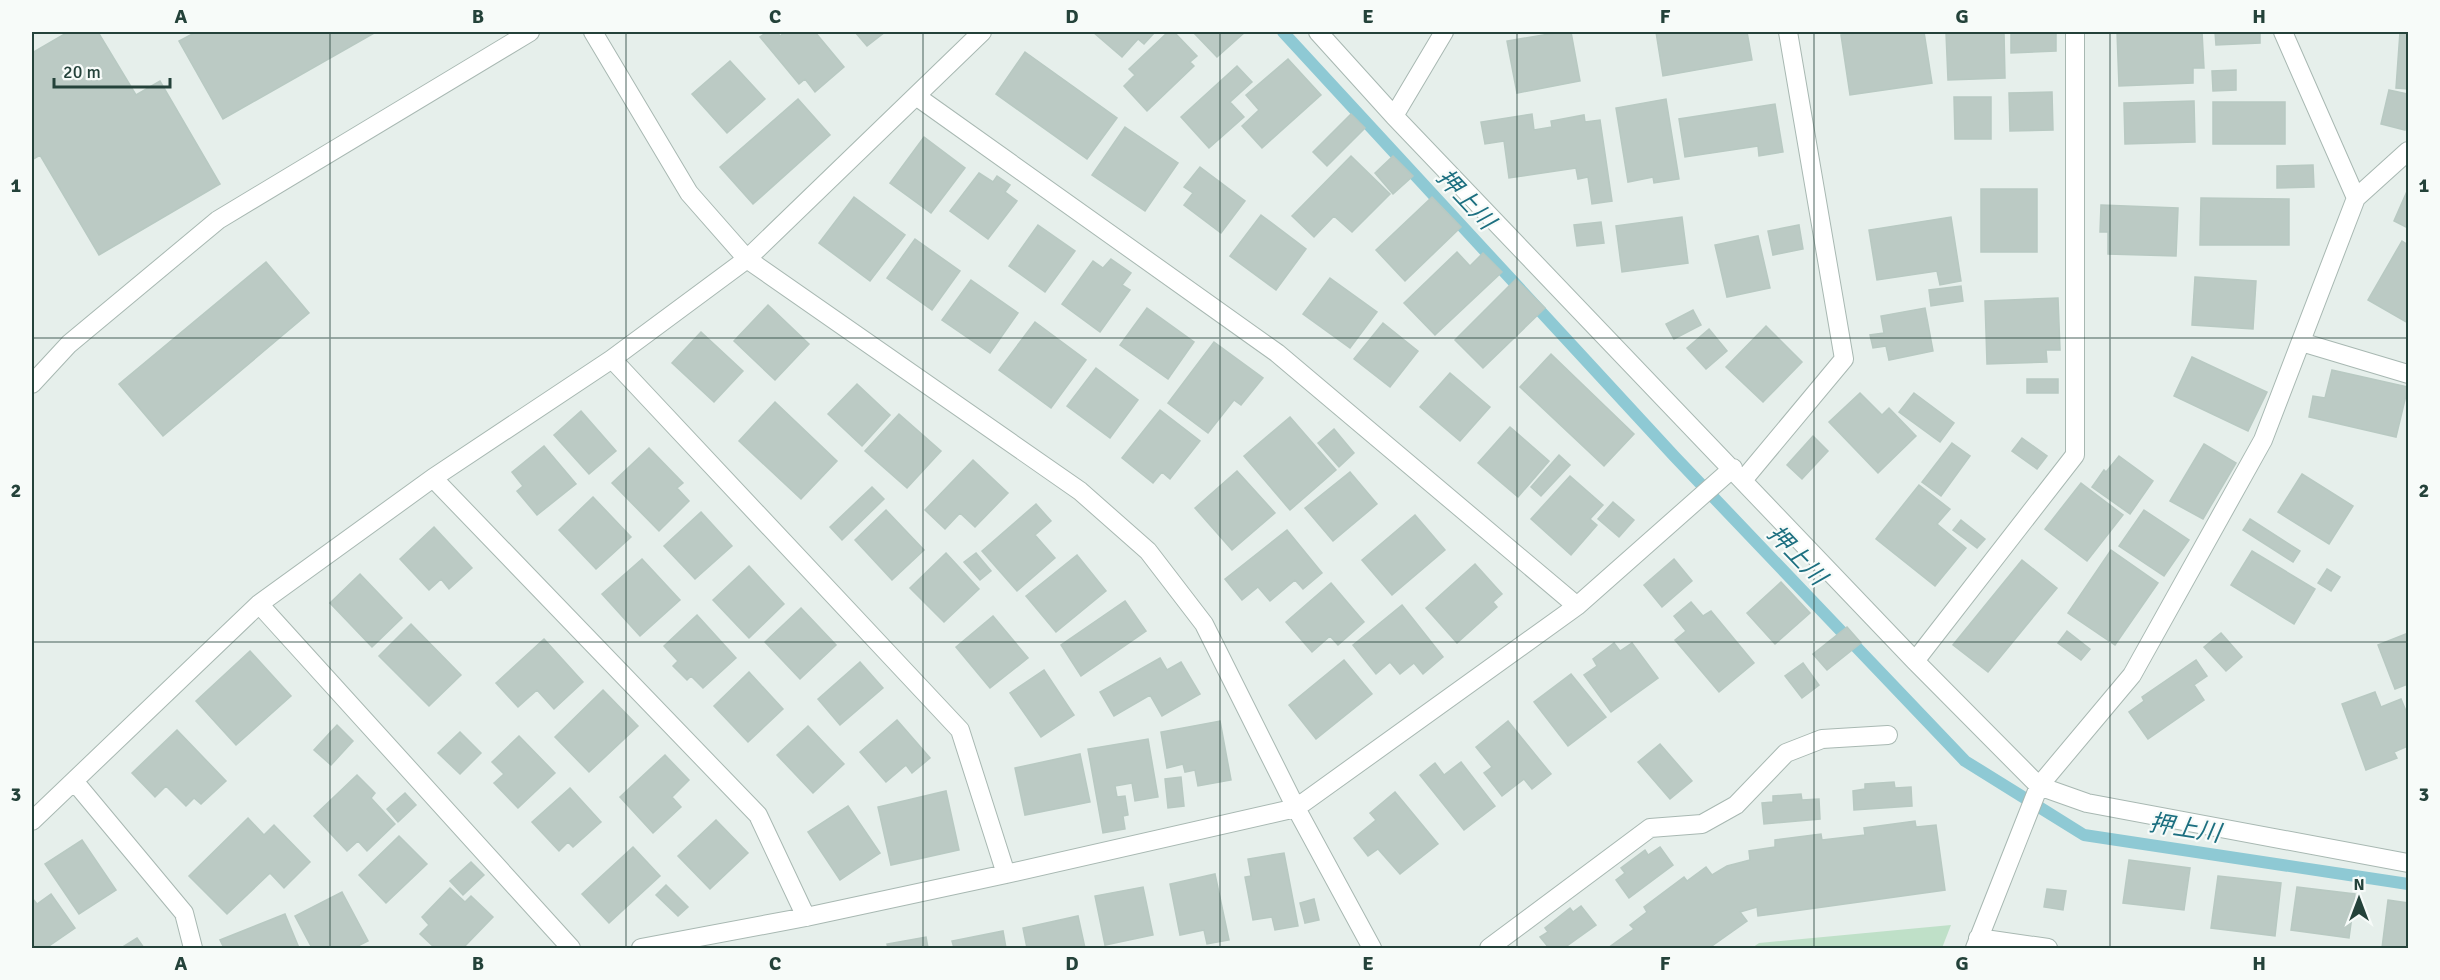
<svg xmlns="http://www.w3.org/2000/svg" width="2440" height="980" font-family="Signika,'Noto Sans JP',sans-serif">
  <rect width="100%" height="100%" fill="#e6efeb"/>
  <!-- green -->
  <path fill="#bfe0c8" d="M1951,925L1942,948H1752L1759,943Z"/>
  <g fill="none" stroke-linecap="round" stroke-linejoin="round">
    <!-- stream -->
    <path stroke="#8ec9d4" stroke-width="12" d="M1283,32L1675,457L1965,761L2084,835L2408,884"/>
  </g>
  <!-- building -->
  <path fill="#bbcac4" stroke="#b8c9c2" stroke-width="1.5" d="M68,32H98L136,95L160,81L220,184L99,255L40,155L32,160V53Z
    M196,32H376L223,119L179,41Z
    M767,32H777L780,36L785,32H815L844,67L815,92L805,79L799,84L760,37Z
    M855,32H885L867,46Z
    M1093,32H1155L1144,44L1138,39L1122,57Z
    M1168,32H1174L1197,56L1190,62L1194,66L1147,111L1124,86L1135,75L1129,69Z
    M1193,32H1245L1217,57Z
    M1561,32H1571L1580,81L1517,93L1507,41Z
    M1656,32H1747L1752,60L1663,76Z
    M1865,32H1924L1932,83L1850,95L1841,35Z
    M2004,32L2005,78L1948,80L1946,33Z
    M2011,32H2056V51L2011,53Z
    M2117,32H2202L2204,68H2193V83L2119,86Z
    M2215,32H2260V43L2216,45Z
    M2400,32H2408V89L2396,88Z
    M1025,52L1117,118L1087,159L996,94Z
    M1288,59L1321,95L1262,148L1242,126L1259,110L1246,95Z
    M730,61L765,99L727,133L692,94Z
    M1237,66L1252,82L1230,102L1244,117L1209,148L1181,117Z
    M2236,70V90L2213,91L2212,71Z
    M2389,90L2408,94V116L2405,130L2381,124Z
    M2052,92L2053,130L2010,131L2009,93Z
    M1954,97H1991V139H1955Z
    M798,99L830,135L753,204L720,167Z
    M1666,99L1679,179L1654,183L1653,177L1628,182L1616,108Z
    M2194,101L2195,142L2125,144L2124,103Z
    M2213,102H2285V144H2213Z
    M1775,104L1783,152L1759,156L1758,146L1685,157L1679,119Z
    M1351,114L1365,128L1327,166L1313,152Z
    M1532,114L1534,130L1552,127L1551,121L1584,115L1585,122L1600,120L1612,201L1592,204L1588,177L1578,179L1576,168L1509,178L1504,141L1485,144L1481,122Z
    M1125,127L1178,163L1145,211L1092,175Z
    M924,137L965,168L931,213L890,183Z
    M1351,156L1390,194L1352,232L1334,216L1314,237L1292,216Z
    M1393,156L1413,176L1393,194L1375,173Z
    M2313,165L2314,187L2277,188V166Z
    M1200,167L1245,201L1221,233L1184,205L1193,193L1184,187Z
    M979,173L993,182L997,176L1010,185L1005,192L1017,201L988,239L950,211Z
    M1981,189H2037V252H1981Z
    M2408,189V228L2394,221Z
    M854,197L905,235L870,281L819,243Z
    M1432,197L1461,227L1405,281L1376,250Z
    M2201,198L2289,199V245H2200Z
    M2101,205L2178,208L2176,256L2108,254V232H2100Z
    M1261,215L1306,249L1276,290L1230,256Z
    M1682,217L1688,263L1622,272L1616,226Z
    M1951,217L1961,281L1940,285L1937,271L1877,280L1869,230Z
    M1601,222L1604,243L1577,246L1574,225Z
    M1038,225L1075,251L1045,292L1009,266Z
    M1799,225L1803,249L1773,255L1768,231Z
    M1758,236L1770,288L1727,297L1715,245Z
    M915,239L960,271L932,310L887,278Z
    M2402,241L2408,245V323L2368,300Z
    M1457,252L1470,266L1483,253L1502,272L1435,335L1404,303Z
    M1111,259L1131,273L1122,285L1130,290L1100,332L1062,304L1093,261L1103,268Z
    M266,262L309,313L163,436L119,384Z
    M2195,277L2256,281L2253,329L2192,325Z
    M1330,278L1377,312L1350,348L1303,314Z
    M1516,279L1545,308L1483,368L1455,340Z
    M971,280L1018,313L990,353L942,320Z
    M1961,286L1963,301L1931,306L1929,290Z
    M2058,298L2060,350H2046L2047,362L1987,364L1985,301Z
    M768,305L809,344L775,380L734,341Z
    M1147,308L1194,342L1168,379L1120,345Z
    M1925,308L1933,351L1889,360L1886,346L1873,348L1870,335L1884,333L1881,316Z
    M1693,310L1701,325L1674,339L1666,324Z
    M1035,322L1086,360L1051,408L999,370Z
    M1383,323L1418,351L1390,387L1354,359Z
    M1766,326L1802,362L1763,402L1726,367Z
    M1709,329L1727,351L1706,369L1687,348Z
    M701,332L743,371L714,402L672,363Z
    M1214,342L1263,378L1241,405L1234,400L1208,433L1168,403Z
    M1551,354L1634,434L1604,466L1520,387Z
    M2192,357L2267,392L2248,431L2174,396Z
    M1096,368L1138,400L1110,438L1067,406Z
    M2332,370L2408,387L2396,437L2309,417L2313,396L2325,398Z
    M1450,373L1490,407L1460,441L1420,407Z
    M2027,379H2058V393H2027Z
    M857,384L890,415L862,446L828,414Z
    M1860,393L1882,415L1889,408L1916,436L1878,473L1829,422Z
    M1914,393L1954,423L1940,442L1899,412Z
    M775,402L837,461L801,499L739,441Z
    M1160,410L1200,441L1170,479L1162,472L1153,483L1122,458Z
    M581,411L616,451L589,474L554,435Z
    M899,414L941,451L907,488L865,451Z
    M1290,417L1336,470L1290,510L1244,456Z
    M1510,427L1549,461L1518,497L1478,463Z
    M1334,429L1354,453L1339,467L1318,443Z
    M1813,436L1828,451L1802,479L1787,465Z
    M2022,438L2047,456L2037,469L2012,451Z
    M1952,443L1970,456L1941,496L1922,482Z
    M2204,444L2236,463L2203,519L2170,501Z
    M544,446L576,484L537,515L517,491L523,486L512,472Z
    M649,448L683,483L677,488L689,501L659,531L612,483Z
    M1559,455L1570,465L1541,496L1531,487Z
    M2119,456L2153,481L2130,514L2092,487L2104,470L2106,472Z
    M973,460L1008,493L975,527L960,513L945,529L925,510Z
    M1237,471L1275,513L1232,550L1195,508Z
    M1350,472L1377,504L1333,541L1305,508Z
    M2302,474L2353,506L2329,544L2278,512Z
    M1570,476L1603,505L1590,519L1597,525L1571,555L1531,519Z
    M2081,483L2123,515L2087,561L2045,529Z
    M1919,485L1950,509L1937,524L1966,548L1935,586L1876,539Z
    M872,487L884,499L842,540L830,527Z
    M593,497L631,537L596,569L559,530Z
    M1613,502L1634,520L1619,537L1598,519Z
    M1036,504L1051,521L1035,535L1055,558L1017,591L982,551Z
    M886,510L924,550L892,580L855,540Z
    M2144,510L2189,540L2164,576L2119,546Z
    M701,512L732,546L695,579L664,546Z
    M1415,515L1445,550L1392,595L1362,560Z
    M2250,519L2300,551L2293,562L2243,530Z
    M1961,520L1985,539L1977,548L1953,530Z
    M434,527L472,568L449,589L441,579L429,590L400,559Z
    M1287,530L1322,573L1303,589L1295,580L1270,601L1258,587L1242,600L1225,579Z
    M2111,550L2158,583L2115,645L2068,613Z
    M2252,551L2315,589L2294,624L2231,585Z
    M946,553L979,589L944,622L910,588Z
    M976,553L991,571L980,580L964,562Z
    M1077,555L1106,591L1056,632L1026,596Z
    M642,559L680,600L640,636L602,594Z
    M1674,559L1692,581L1662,607L1644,585Z
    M2022,560L2057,588L1988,672L1953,645Z
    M1475,564L1502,594L1493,602L1497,607L1457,643L1426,608Z
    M749,566L784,604L749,638L713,600Z
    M2327,569L2340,577L2331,591L2318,583Z
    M360,574L402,618L372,647L330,603Z
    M1781,582L1810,613L1775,644L1747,613Z
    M1331,583L1364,622L1338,645L1330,636L1312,652L1286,622Z
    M1125,601L1146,631L1081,676L1061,645Z
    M1691,602L1703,616L1711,611L1754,663L1719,692L1675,640L1686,631L1674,616Z
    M1402,605L1443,657L1423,674L1414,663L1400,674L1390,662L1376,674L1353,645Z
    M801,608L836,645L800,679L765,642Z
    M697,615L736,658L703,688L691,676L687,680L673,666L678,661L664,646Z
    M993,616L1028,658L990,688L956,647Z
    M411,624L461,675L429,706L379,656Z
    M1847,627L1861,643L1827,670L1813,654Z
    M2067,631L2090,649L2081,660L2058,643Z
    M2221,633L2242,657L2226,671L2204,647Z
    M2408,633V684L2395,689L2378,645Z
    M544,639L583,682L554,709L537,690L518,707L496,683Z
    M1614,643L1620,651L1632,643L1658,678L1611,712L1584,675L1597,666L1593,659Z
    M250,651L291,696L236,745L196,701Z
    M1160,658L1167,670L1181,662L1200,694L1162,716L1150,695L1114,716L1100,692Z
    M1344,660L1372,694L1316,739L1289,705Z
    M2196,660L2207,676L2194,685L2204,700L2148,739L2129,712L2144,701L2142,697Z
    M860,662L883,688L840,725L818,699Z
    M1803,663L1819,685L1802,698L1785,676Z
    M1044,670L1074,715L1041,737L1010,693Z
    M749,672L783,709L748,742L714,706Z
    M1571,674L1606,717L1568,746L1534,702Z
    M603,690L638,726L589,772L555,737Z
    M2375,692L2381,707L2401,699L2408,716V746L2394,752L2397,758L2366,770L2342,704Z
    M897,720L930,758L912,773L906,765L886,782L860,752Z
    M1220,721L1231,780L1198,786L1195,770L1185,772L1183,764L1167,768L1161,732Z
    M1508,721L1551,774L1532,789L1524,779L1502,796L1484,773L1492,767L1476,747Z
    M337,725L353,741L331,765L314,750Z
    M808,726L844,764L813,793L777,755Z
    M177,730L226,781L201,804L194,798L186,806L166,786L155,797L132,773Z
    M460,732L481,753L460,774L438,753Z
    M519,736L555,773L518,808L494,783L504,774L492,762Z
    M1148,739L1158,797L1135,801L1132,783L1115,786L1117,797L1125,796L1128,815L1123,816L1125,829L1103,833L1088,749Z
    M1660,744L1692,781L1670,799L1638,762Z
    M1080,754L1090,802L1025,815L1015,768Z
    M665,755L689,780L672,797L681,807L653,833L620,797Z
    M1461,762L1495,806L1464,830L1420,775L1435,763L1444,775Z
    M357,775L375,793L371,798L395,824L367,851L358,841L347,851L314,816Z
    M1181,777L1184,806L1168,808L1165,779Z
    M1894,782L1895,788L1911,787L1912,806L1854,810L1853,791L1865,789V784Z
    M570,788L601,822L573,847L568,842L559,851L532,822Z
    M946,791L959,850L891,865L878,807Z
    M1395,792L1438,844L1400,874L1378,849L1368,856L1354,838L1376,820L1370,813Z
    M405,793L416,805L398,822L387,809Z
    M1801,794L1802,800L1819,799L1820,819L1764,824L1762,803L1773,802V796Z
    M848,806L880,853L840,880L808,832Z
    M248,818L264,835L274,825L310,862L284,888L270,873L227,914L189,876Z
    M716,820L748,853L710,889L678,856Z
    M1915,821L1916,827L1936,825L1945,890L1758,916L1757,907L1740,912L1747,921L1709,948H1608L1634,929L1630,925L1647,912L1644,907L1684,877L1687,881L1706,867L1712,875L1727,866L1750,860L1749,851L1775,847V840L1821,834L1822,840L1865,835L1864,828Z
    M399,836L427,864L386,903L359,875Z
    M82,840L116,890L79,914L45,864Z
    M633,847L660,876L609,923L582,894Z
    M1660,847L1673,865L1629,898L1616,880L1625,873L1621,868L1645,850L1648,855Z
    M1284,853L1298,926L1275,930L1272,917L1253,920L1245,877L1251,876L1248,859Z
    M2129,860L2190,868L2184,910L2123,903Z
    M471,862L484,875L463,895L450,881Z
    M1215,874L1229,940L1207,944L1204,930L1180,935L1170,884Z
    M2218,876L2281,883L2275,936L2211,928Z
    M666,885L688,907L678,916L656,895Z
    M1143,887L1153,935L1105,945L1095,896Z
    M2297,887L2355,894L2349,938L2291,930Z
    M450,888L465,902L471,896L493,917L463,948H435L420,934L429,925L422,917Z
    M2047,889L2066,891L2063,910L2044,907Z
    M342,892L368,941L354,948H312L295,916Z
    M51,894L75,928L46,948H32V900L33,899L37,904Z
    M1314,899L1319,920L1305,923L1300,903Z
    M2388,900L2408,903V948H2382Z
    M1581,906L1596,925L1564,948H1549L1540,937L1548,932L1545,928L1570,908L1573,912Z
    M285,914L299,948H224L220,940Z
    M1078,916L1085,948H1027L1023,928Z
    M1003,931L1006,948H954L952,941Z
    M926,937L928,948H888L887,944Z
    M137,938L144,948H121Z"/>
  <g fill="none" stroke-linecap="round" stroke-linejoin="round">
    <defs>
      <path id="minor" d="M593,32L689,193L747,259L1080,491L1148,551L1204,624L1296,808L1372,948
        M1318,32L1394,116L1915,661L2039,786L2087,803L2408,863
        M916,96L1277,353L1577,606
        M1394,116L1444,32
        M2356,198L2408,151
        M2301,342L2408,374
        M612,359L960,730L1006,874
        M32,384L69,344L218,220L530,32
        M433,478L758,815L806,917
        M1744,479L1844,359L1788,32
        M259,604L571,948
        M1915,661L2075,455V32
        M74,781L184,913L193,948
        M32,821L259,604L433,478L612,359L747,259L982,32
        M1978,938L2048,948
        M641,948L806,917L1006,874L1296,808L1577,606L1733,468
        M1489,948L1650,828L1702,824L1736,805L1786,753L1822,739L1888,735
        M1975,948L2039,786L2132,675L2263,440L2356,198L2283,32"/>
    </defs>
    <!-- minor casing -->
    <use href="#minor" stroke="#a8b8b2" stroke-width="20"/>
    <!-- minor -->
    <use href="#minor" stroke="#fff" stroke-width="18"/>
  </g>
  <!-- grid -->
  <path fill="none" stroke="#24423a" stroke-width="1.5" stroke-opacity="0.55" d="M330,32V948M626,32V948M923,32V948M1220,32V948M1517,32V948M1814,32V948M2110,32V948M32,338H2408M32,642H2408"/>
  <g text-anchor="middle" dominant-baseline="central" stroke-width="4.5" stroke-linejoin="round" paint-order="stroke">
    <!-- water labels -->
    <g font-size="24" font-style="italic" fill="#1c6f80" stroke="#f7fbf9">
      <text transform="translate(1466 199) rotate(47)">押上川</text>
      <text transform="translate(1797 555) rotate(46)">押上川</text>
      <text transform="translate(2185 828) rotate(9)">押上川</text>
    </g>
  </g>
  <!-- border -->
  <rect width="2440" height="980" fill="none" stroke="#f7fbf9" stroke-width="66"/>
  <!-- north arrow -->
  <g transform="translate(2359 899)" stroke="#f7fbf9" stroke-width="4.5" paint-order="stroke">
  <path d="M0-4.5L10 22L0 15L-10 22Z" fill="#24423a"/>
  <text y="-9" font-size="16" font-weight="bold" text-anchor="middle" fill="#24423a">N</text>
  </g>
  <!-- scale -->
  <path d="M54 78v9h116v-9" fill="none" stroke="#24423a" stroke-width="3"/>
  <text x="63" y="78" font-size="18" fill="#24423a" stroke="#f7fbf9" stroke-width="4.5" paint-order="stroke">20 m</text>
  <rect x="33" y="33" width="2374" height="914" fill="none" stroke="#24423a" stroke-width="2"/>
  <g font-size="20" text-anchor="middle" font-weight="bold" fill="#24423a">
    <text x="181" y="23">A</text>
    <text x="478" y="23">B</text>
    <text x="775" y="23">C</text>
    <text x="1072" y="23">D</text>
    <text x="1368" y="23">E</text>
    <text x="1665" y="23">F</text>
    <text x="1962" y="23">G</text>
    <text x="2259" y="23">H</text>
    <text x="16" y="192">1</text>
    <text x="2424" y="192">1</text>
    <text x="16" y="497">2</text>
    <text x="2424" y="497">2</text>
    <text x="16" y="801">3</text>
    <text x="2424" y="801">3</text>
    <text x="181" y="970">A</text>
    <text x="478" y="970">B</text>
    <text x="775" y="970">C</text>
    <text x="1072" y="970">D</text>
    <text x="1368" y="970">E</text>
    <text x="1665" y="970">F</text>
    <text x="1962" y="970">G</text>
    <text x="2259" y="970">H</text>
  </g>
</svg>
